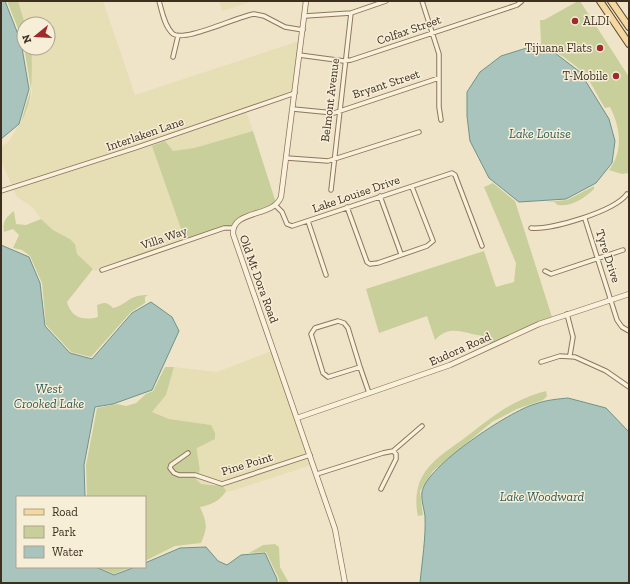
<svg xmlns="http://www.w3.org/2000/svg" width="630" height="584" font-family="'Zilla Slab',serif">
  <rect width="100%" height="100%" fill="#f0e4c8"/>
  <!-- farmland -->
  <path fill="#e6deb5" d="M18,1H103L135,95L299,41L292,95L246,111L253,131L194,148L173,151L186,243L95,271L77,254L75,244L70,239L53,230L41,219L32,207L17,197L1,161V147L9,141L27,112L32,94V48H48V24H25Z
    M219,1H254L222,11Z
    M272,351L311,465L235,490L225,492L219,484H201L196,479L200,463L196,457L197,448L202,446L211,425L169,419L152,412L166,395L174,367L217,372Z"/>
  <!-- green -->
  <path fill="#c9cf9b" d="M7,1H18L25,24L24,48H32C31,74 35,99 21,122L31,89L23,41Z
    M578,1H580L629,77V173L622,174L609,170C624,150 620,127 610,107L605,108C597,96 591,80 581,71C567,58 545,42 526,47L525,43L541,44L540,20H544Z
    M253,131L276,203L236,220L232,226L186,243L152,146L165,141L173,151L194,148Z
    M493,183L515,201L552,317L491,344L484,336C465,334 450,323 435,340L427,316L379,333L366,289L484,251L496,287L514,282L516,263L484,187Z
    M594,186V189C585,198 571,207 558,205L554,202H546L567,200Z
    M14,211L16,224L26,225L41,219L53,230L70,239L75,244L77,254L93,269L67,302C71,318 84,321 98,317L97,305C105,302 107,302 113,308C129,304 127,295 148,295L145,297V303L131,312L91,357L71,352L46,325L42,283L30,256L22,250L13,248L19,235L13,229L4,232C2,222 6,217 14,211Z
    M165,367H174L166,395L152,412L169,419L211,425L215,433V439L197,448C196,460 204,468 196,479L201,484L223,486L226,491C220,501 211,505 200,507C207,523 208,527 201,543L175,546L145,561V497H87L86,465L97,408L117,404L126,406L136,403L146,394L153,391Z
    M546,391L547,396L543,400L517,409L492,422L433,471L420,491L423,515L418,516C415,505 416,487 422,477C430,461 448,450 462,440C491,418 509,401 546,391Z
    M275,544L279,547L280,567L289,583H279V579L266,552L249,553L263,545Z
    M98,567H131L114,574Z"/>
  <!-- water -->
  <path fill="#a9c4bc" stroke="#6f938a" d="M1,1H5L21,42L29,89L19,124L1,139Z
    M533,46L555,53L580,72L609,119L615,141L612,163L596,183L566,199L519,202L489,178L470,141L467,116V92L480,72L501,56Z
    M1,245L29,257L40,283L45,326L70,353L92,359L132,313L151,302L172,317L179,331L152,390L113,404L95,407L84,465L85,497H17V567H96L114,575L135,567H145V563L180,548L206,547L218,561L227,565L241,555L265,553L277,579V583H1Z
    M568,398L606,408L629,432V583H420C422,561 426,538 425,516C424,508 421,500 422,492C426,466 510,411 535,404C546,400 558,399 568,398Z"/>
  <g fill="none" stroke-linecap="round" stroke-linejoin="round">
    <defs>
      <path id="minor" d="M159,1C162,11 164,25 172,33C182,44 238,16 254,14L264,16L285,27L303,30
        M422,1L439,54V107L441,120
        M305,16L351,13L386,1
        M299,55L344,61L351,60L517,5L522,1
        M173,57L178,36
        M293,109L334,113L439,78
        M287,158L328,161L419,132
        M331,190L351,13
        M1,191L135,148L295,93
        M380,196L401,254
        M276,206L282,212L287,224L292,226L452,173L455,175L482,246
        M347,207L367,262L370,264L378,263L427,246L433,241L412,187
        M585,219L617,320L622,327L629,331
        M308,221L326,275
        M531,228C552,230 615,211 627,194
        M102,270L224,228H233
        M545,271L551,274L623,250
        M567,314L573,337L570,355
        M338,321L344,323L348,328L360,367L328,377L323,373L311,334L315,328Z
        M541,362L560,356L575,357L606,371L629,387
        M360,367L369,393
        M393,451L422,426
        M188,453L171,465L170,468L174,473L179,475H195L222,484L310,455
        M317,474L383,453L393,451L396,454V459L381,489"/>
      <path id="tertiary" d="M306,1L281,197C273,218 232,209 233,234L335,529L345,583
        M297,418L450,365L539,324L629,294"/>
      <path id="primary" d="M600,1L629,44
        M611,1L629,27"/>
    </defs>
    <!-- minor casing -->
    <use href="#minor" stroke="#8d765c" stroke-width="5.5"/>
    <!-- tertiary casing -->
    <use href="#tertiary" stroke="#8d765c" stroke-width="6"/>
    <!-- primary casing -->
    <use href="#primary" stroke="#5b4430" stroke-width="8"/>
    <!-- minor -->
    <use href="#minor" stroke="#faf1dc" stroke-width="3.5"/>
    <!-- tertiary -->
    <use href="#tertiary" stroke="#faf1dc" stroke-width="4.5"/>
    <!-- primary -->
    <use href="#primary" stroke="#f3d9a0" stroke-width="6"/>
  </g>
  <!-- markers -->
  <g fill="#9e2a2b" stroke="#f7eed8" stroke-width="1.5">
    <circle cx="575" cy="21" r="4"/>
    <circle cx="600" cy="48" r="4"/>
    <circle cx="616" cy="76" r="4"/>
  </g>
  <g text-anchor="middle" dominant-baseline="central" stroke-width="3" stroke-linejoin="round" paint-order="stroke">
    <!-- poi labels -->
    <g font-size="12" fill="#3d2e20" stroke="#f7eed8" text-anchor="end">
      <text x="583" y="21" text-anchor="start">ALDI</text>
      <text x="592" y="48">Tijuana Flats</text>
      <text x="608" y="76">T-Mobile</text>
    </g>
    <!-- street labels -->
    <g font-size="12" fill="#3d2e20" stroke="#f7eed8">
      <text transform="translate(409 30) rotate(-19)">Colfax Street</text>
      <text transform="translate(386 84) rotate(-18)">Bryant Street</text>
      <text transform="translate(330 100) rotate(-83)">Belmont Avenue</text>
      <text transform="translate(145 134) rotate(-19)">Interlaken Lane</text>
      <text transform="translate(356 194) rotate(-19)">Lake Louise Drive</text>
      <text transform="translate(164 238) rotate(-19)">Villa Way</text>
      <text transform="translate(608 256) rotate(72)">Tyre Drive</text>
      <text transform="translate(259 279) rotate(70)">Old Mt Dora Road</text>
      <text transform="translate(460 349) rotate(-24)">Eudora Road</text>
      <text transform="translate(247 464) rotate(-17)">Pine Point</text>
    </g>
    <!-- water labels -->
    <g font-size="13" font-style="italic" fill="#2f5d5a" stroke="#f7eed8">
      <text x="540" y="133">Lake Louise</text>
      <text x="49" y="388">West<tspan x="49" dy="15">Crooked Lake</tspan></text>
      <text x="542" y="496">Lake Woodward</text>
    </g>
  </g>
  <!-- border -->
  <rect width="630" height="584" fill="none" stroke="#3d2e20" stroke-width="4"/>
  <!-- legend -->
  <rect x="16" y="496" width="130" height="72" fill="#f7eed8" stroke="#ada18e"/>
  <rect x="24" y="509" width="20" height="6" fill="#f3d9a0" stroke="#ada18e"/>
  <text x="52" y="516" font-size="12" fill="#3d2e20">Road</text>
  <rect x="24" y="526" width="20" height="12" fill="#c9cf9b" stroke="#ada18e"/>
  <text x="52" y="536" font-size="12" fill="#3d2e20">Park</text>
  <rect x="24" y="546" width="20" height="12" fill="#a9c4bc" stroke="#ada18e"/>
  <text x="52" y="556" font-size="12" fill="#3d2e20">Water</text>
  <!-- north arrow -->
  <g transform="translate(36 36) rotate(252)"><circle r="19" fill="#f7eed8" stroke="#ada18e"/>
  <path d="M0-3L7 15L0 10L-7 15Z" fill="#9e2a2b"/>
  <text y="-6" font-size="11" font-weight="bold" text-anchor="middle" fill="#3d2e20">N</text>
  </g>
</svg>
